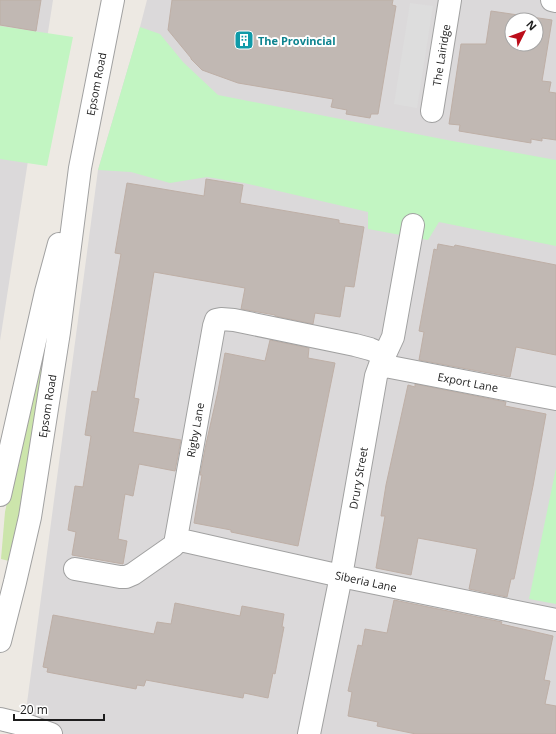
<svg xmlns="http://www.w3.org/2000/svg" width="556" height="734" font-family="'Open Sans',sans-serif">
  <rect width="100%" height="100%" fill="#ede9e3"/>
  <!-- residential -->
  <path fill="#dbd9da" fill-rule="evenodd" d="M0,0H53L0,341Z
    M147,0H556V734H22L25,718L98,170L140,27ZM512,20H536V44H512Z"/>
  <!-- grass -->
  <path fill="#cce5ab" d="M38,368L44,369L22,514L9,561L1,559L5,512L23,429Z"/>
  <!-- park -->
  <path fill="#c2f5c2" d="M0,26L73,37L47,166L0,159Z
    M140,27L160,34L183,62L218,95L447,140L556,160V246L439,222L428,240L368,229V212L244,183L207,177L170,183L131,172L98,170Z
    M556,468V604L529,599Z"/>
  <!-- parking -->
  <path fill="#ddd" d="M410,3L433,6L417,108L394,104Z"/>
  <!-- building -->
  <path fill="#c1b8b3" stroke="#beafa6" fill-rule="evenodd" d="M0,0H41L36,31L0,25Z
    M172,0H393L392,5L396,6L378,114H371L370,118L346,114L347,110L331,107L333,99L238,83L202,70L191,59V58L168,30Z
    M491,11L552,20L542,81L551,82L549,92L556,93V140L542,138V141L531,139V143L459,131L460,125L449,124L461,44H486ZM512,20H536V44H512Z
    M206,179L243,185L240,203L339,220V223L364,227L354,287L345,286L340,317L315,313L313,324L275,316V315L241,309L245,288L154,272L134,398L139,399L133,432L181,440L175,471L139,464L133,496L125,494L118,539L127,541L123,564L72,555L76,532L68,530L75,486L83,487L91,436L85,435L92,391L97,392L110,318L121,254L115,253L127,183L204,196Z
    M438,244L454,247L455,245L556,265V355L516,347L510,377L419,360L424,332L419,331L434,249L437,250Z
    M270,340L309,348L308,358L335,363L298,546L231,532V530L194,523L202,475H200L206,444L218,391L225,353L265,361Z
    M415,384L506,402L505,406L546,414L533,486L514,579H511L507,597L469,589L477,549L418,538L411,575L376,568L385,516H381L386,485L408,385L415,387Z
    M394,600L502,622L501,624L553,636L544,680L550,681L545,704L556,706V734H416L377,726L378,722L348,716L352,692L348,691L358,645L362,646L365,629L387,633Z
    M175,603L240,616L242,606L284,614L282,627H284L275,674L273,673L268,698L244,693L243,698L146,680L144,686L137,685L136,689L47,672L48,668L43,667L53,615L154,634L157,622L171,624Z"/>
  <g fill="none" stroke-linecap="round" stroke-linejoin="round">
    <defs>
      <path id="minor" d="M552,0L556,1
        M432,111L450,0
        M380,365L556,399
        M176,539L341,576L556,620
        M75,569L120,577H126L133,574L173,546L175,544L214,326L216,320L221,319L234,320L355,345L370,349L384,355
        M0,719L29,726L51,734
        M309,734L341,576L376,376L380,365L393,337L413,225"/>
      <path id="tertiary" d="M0,495L46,292L59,244
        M0,641L15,582L30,517L59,332L80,168L113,0"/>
    </defs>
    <!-- minor casing -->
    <use href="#minor" stroke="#a1a1a1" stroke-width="24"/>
    <!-- tertiary casing -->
    <use href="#tertiary" stroke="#a1a1a1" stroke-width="24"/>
    <!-- minor -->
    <use href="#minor" stroke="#fff" stroke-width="22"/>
    <!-- tertiary -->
    <use href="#tertiary" stroke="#fff" stroke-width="22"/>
  </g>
  <!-- icons -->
  <defs>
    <symbol id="building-square" viewBox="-11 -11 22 22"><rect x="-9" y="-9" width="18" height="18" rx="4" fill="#0f9aa8" stroke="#fff"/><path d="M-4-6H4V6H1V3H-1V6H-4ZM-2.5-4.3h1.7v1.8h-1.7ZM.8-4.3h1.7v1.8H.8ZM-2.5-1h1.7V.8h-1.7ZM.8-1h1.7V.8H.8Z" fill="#fff"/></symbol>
  </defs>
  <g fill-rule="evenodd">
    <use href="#building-square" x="233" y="29" width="22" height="22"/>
  </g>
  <g text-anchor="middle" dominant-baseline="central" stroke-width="4" stroke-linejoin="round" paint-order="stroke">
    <!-- culture labels -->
    <g font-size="11" font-weight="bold" fill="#0d838f" stroke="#fff" text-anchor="start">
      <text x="258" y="40">The Provincial</text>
    </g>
    <!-- street labels -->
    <g font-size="11" fill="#1d1d1d" stroke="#fff">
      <text transform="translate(441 55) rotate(-81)">The Lairidge</text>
      <text transform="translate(96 84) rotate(-79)">Epsom Road</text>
      <text transform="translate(468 382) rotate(11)">Export Lane</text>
      <text transform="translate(47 406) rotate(-81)">Epsom Road</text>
      <text transform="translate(195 430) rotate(-80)">Rigby Lane</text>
      <text transform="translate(358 478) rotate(-80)">Drury Street</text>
      <text transform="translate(366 581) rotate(12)">Siberia Lane</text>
    </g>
  </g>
  <!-- north arrow -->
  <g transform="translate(524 32) rotate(48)"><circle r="19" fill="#ffffff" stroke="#a5a5a5"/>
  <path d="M0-3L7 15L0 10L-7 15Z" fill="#bc0d1a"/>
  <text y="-6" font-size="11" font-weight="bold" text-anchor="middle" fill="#1d1d1d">N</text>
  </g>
  <!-- scale -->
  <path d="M14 714v6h90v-6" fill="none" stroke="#1d1d1d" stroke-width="2"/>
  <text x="20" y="714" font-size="12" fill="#1d1d1d" stroke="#ffffff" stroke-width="3" paint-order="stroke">20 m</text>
</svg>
